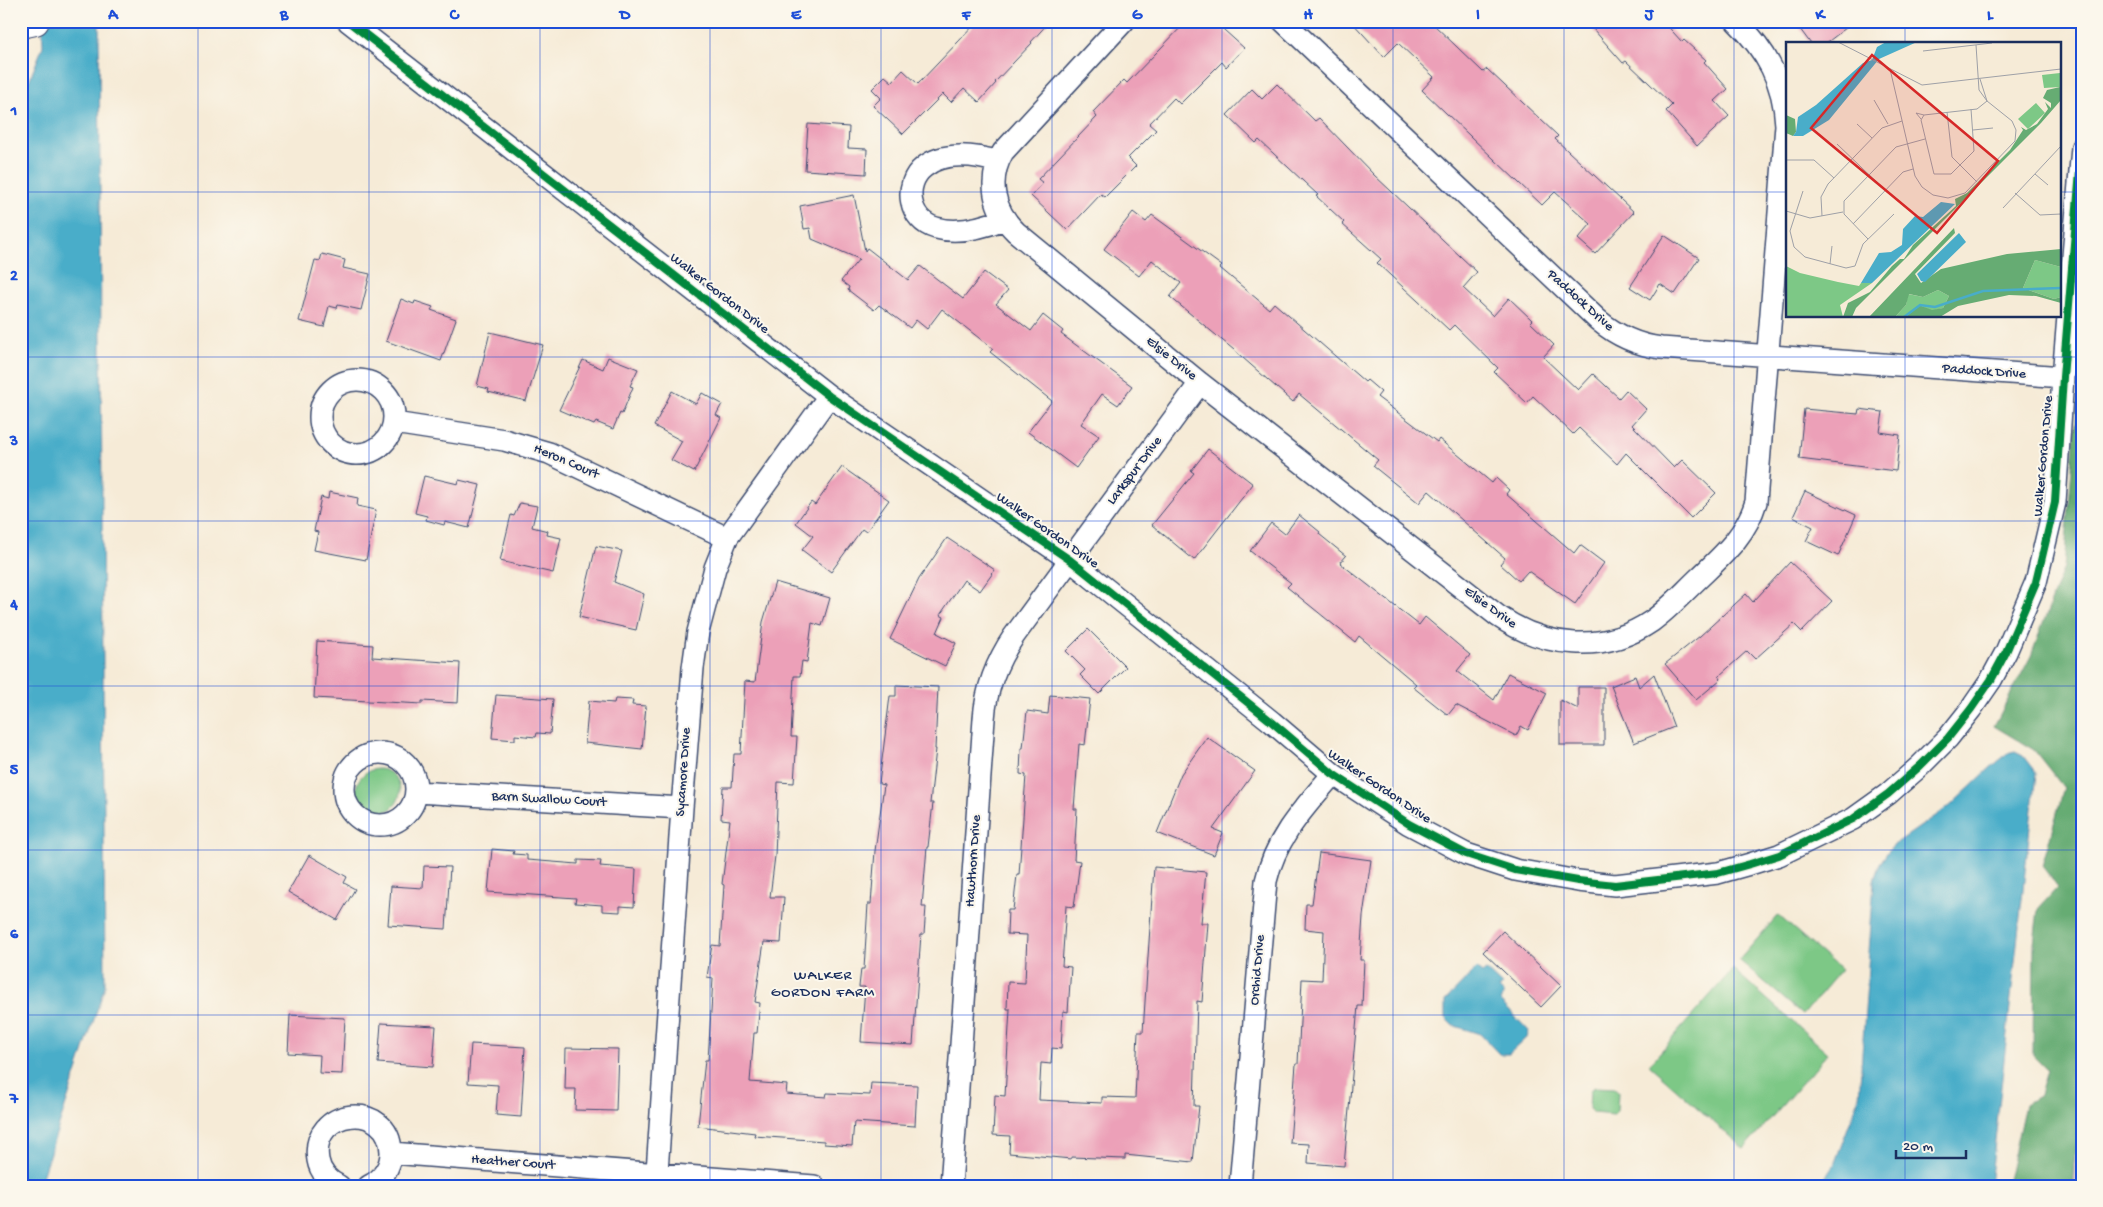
<svg xmlns="http://www.w3.org/2000/svg" width="2103" height="1207" font-family="'Gochi Hand',sans-serif">
  <rect width="100%" height="100%" fill="#fbf7ec"/>
  <filter id="ink" filterUnits="userSpaceOnUse"><feTurbulence type="fractalNoise" baseFrequency=".02" numOctaves="2"/><feDisplacementMap in="SourceGraphic" scale="10" xChannelSelector="R" yChannelSelector="G"/><feConvolveMatrix kernelMatrix="1 2 1 2 8 2 1 2 1" color-interpolation-filters="sRGB"/></filter>
  <filter id="wash" filterUnits="userSpaceOnUse"><feTurbulence type="fractalNoise" baseFrequency=".0096" numOctaves="4" result="noise"/><feDisplacementMap in="SourceGraphic" scale="20" xChannelSelector="R" yChannelSelector="G"/><feGaussianBlur stdDeviation="1.12" result="paint"/><feColorMatrix in="noise" values="0 0 0 0 0 0 0 0 0 0 0 0 0 0 0 0 0 1.4 0 .05"/><feComposite in="paint" operator="in"/></filter>
  <g filter="url(#wash)">
    <rect width="100%" height="100%" fill="#f6ebd7"/>
    <!-- industrial -->
    <path fill="#d1bdc9" d="M2082,1068V1186H2072Z"/>
    <!-- green -->
    <path fill="#7dc886" stroke="#4c7c72" d="M356 791a22 22 0 1 1 44 0a22 22 0 1 1-44 0Z
      M1778,915L1841,970L1803,1015L1739,960Z
      M1733,969L1828,1053L1744,1149L1649,1065Z
      M1595,1087L1615,1088L1618,1092L1617,1111L1613,1115L1593,1113L1589,1109L1590,1090Z"/>
    <!-- forest -->
    <path fill="#66ac73" stroke="#406e68" d="M2082,344V1068L2072,1186H2005L2010,1172L2025,1104L2040,1095L2047,1070L2033,1056L2034,943L2038,909L2058,887L2042,866L2064,788L2034,750L1994,726L2031,656L2064,567Z"/>
    <!-- water -->
    <path fill="#49adc9" stroke="#326e94" d="M42,21H99L105,986L39,1186H21V90L27,86L43,46Z
      M2015,752L2023,756L2036,773L1990,1186H1780L1806,1184L1824,1179L1834,1165L1859,1098L1874,880L1880,863L1892,846L1950,806L1990,768L2007,754Z
      M1477,968L1482,973L1486,970L1502,985L1499,989L1504,994L1500,1001L1529,1031L1527,1037L1509,1054H1499L1480,1034L1452,1025L1445,1018V1001Z"/>
    <g id="blocks">
      <!-- building -->
      <path fill="#eca0b8" d="M978,21H1050L1031,42L1032,43L995,82L996,83L979,102L964,88L951,102L943,94L903,134L873,106L881,98L872,89L885,76L892,82L903,70L918,84Z
        M1187,21H1214L1244,48L1226,67L1222,62L1180,104L1174,98L1149,124L1156,130L1128,158L1136,166L1105,197L1101,194L1067,230L1031,196L1043,183L1038,179L1097,117L1093,112L1124,80L1127,83Z
        M1351,21H1430L1483,72L1487,69L1558,136L1555,139L1634,212L1595,254L1578,239L1591,224L1555,192L1542,205L1422,90L1434,77L1398,43L1384,57Z
        M1586,21H1663L1682,42L1684,40L1706,60L1704,62L1728,89L1715,101L1729,116L1697,146L1666,111L1672,105L1626,61L1623,63Z
        M1794,21H1855L1825,44H1811Z
        M1277,84L1315,121L1319,118L1374,175L1477,272L1463,288L1493,316L1509,298L1532,320L1530,322L1554,345L1543,357L1578,390L1593,374L1619,398L1626,390L1646,409L1632,425L1674,468L1682,460L1716,493L1691,518L1626,453L1617,464L1579,428L1573,434L1533,396L1527,403L1494,372L1498,368L1454,325L1449,330L1417,300L1377,263L1381,259L1342,224L1344,222L1316,196L1318,195L1259,140L1256,143L1227,115L1252,89L1262,99Z
        M808,124L849,127L848,148L867,149L866,174L805,170Z
        M854,195L865,251L867,248L908,280L920,266L963,299L984,272L1008,290L996,304L1031,331L1043,315L1063,331L1061,334L1132,386L1118,405L1102,394L1081,424L1099,436L1076,468L1028,432L1052,401L990,352L993,349L942,309L927,329L916,320L910,328L879,305L874,310L848,290L849,287L841,281L859,259L812,239L810,228L804,229L800,206Z
        M1133,212L1146,222L1152,215L1222,266L1220,268L1269,309L1274,303L1365,382L1367,380L1381,392L1377,397L1437,442L1439,439L1492,483L1496,478L1509,490L1506,494L1574,553L1580,545L1604,563L1575,604L1528,571L1519,581L1500,564L1505,558L1429,491L1419,503L1373,466L1378,460L1299,394L1293,402L1234,350L1170,297L1181,283L1152,260L1139,276L1104,249Z
        M1664,235L1699,258L1675,294L1660,284L1650,300L1630,287Z
        M322,254L345,260L343,268L370,274L361,310L338,305L337,308L329,306L324,327L299,321L315,260L320,261Z
        M401,299L414,304L415,301L433,307L431,310L456,319L441,361L386,341Z
        M490,332L543,345L526,401L488,392L489,389L477,386Z
        M608,357L638,369L630,386L633,387L622,414L620,413L613,429L596,422L594,425L559,410L583,360L603,369Z
        M672,391L696,404L702,393L722,404L716,415L721,418L694,472L671,460L682,441L654,426Z
        M1804,409L1858,414L1859,409L1883,412L1880,432L1900,435L1896,471L1799,459Z
        M1208,449L1253,484L1194,560L1152,525L1194,473L1191,471Z
        M842,467L889,500L866,532L862,529L831,572L802,550L813,536L796,523L811,502L815,505Z
        M424,476L458,484L459,480L480,485L469,528L445,522L444,525L426,520L427,516L415,513Z
        M1805,491L1856,515L1838,556L1806,541L1813,527L1793,517Z
        M329,492L358,498L357,506L376,510L366,560L314,550L318,532L314,531L321,497L328,499Z
        M520,503L537,506L532,527L548,531L547,535L561,538L553,573L500,561L511,515L514,516Z
        M1299,515L1320,532L1319,534L1346,556L1340,563L1419,625L1425,617L1470,655L1457,671L1494,700L1508,673L1547,693L1528,730L1521,726L1516,736L1456,705L1448,715L1413,687L1416,684L1359,636L1355,642L1287,587L1291,583L1250,551L1271,523L1285,534Z
        M947,538L995,570L980,591L964,580L940,615L944,617L937,633L956,643L945,666L890,639L919,579Z
        M596,546L622,551L614,582L644,594L636,630L579,617Z
        M1790,562L1832,601L1802,632L1794,624L1755,659L1747,651L1719,676L1721,679L1696,700L1665,664L1700,636L1746,594L1753,602Z
        M775,582L830,598L822,626L812,623L807,662L802,661L800,676H794L791,737H797L794,783L778,782L775,856L770,897H784L781,943L764,942L755,1002L760,1003L757,1033H754L750,1082L787,1085L786,1094L826,1097L827,1093L870,1095L871,1083L917,1085L915,1126L854,1122L852,1146L824,1144V1141L754,1136L755,1133L698,1126L705,1060H708L713,978L707,977L712,945L720,946L724,885L722,884L730,820L721,819L723,787H732L734,754H741L745,681L755,682L763,622Z
        M1088,629L1126,667L1099,694L1080,675L1085,670L1066,651Z
        M317,641L373,645L372,657L460,663L458,703L422,701V704L314,698Z
        M1654,674L1674,727L1634,743L1611,686L1635,676L1639,687Z
        M896,685L938,687L935,749H936L930,803H933L928,847H927L922,907H926L924,934H921L913,1045L861,1042L865,987H859L861,969H864L868,904H871L875,851L884,785L879,784L890,696H896Z
        M1578,687H1604V745H1560V700L1578,709Z
        M496,695L553,699L550,734L537,733L536,737L515,735V740L492,738Z
        M1050,695L1090,699L1085,745L1079,744L1074,809H1077L1074,860L1080,861L1074,907L1066,906L1062,966L1071,967L1068,1012L1063,1011L1061,1049L1052,1048L1051,1064L1041,1063L1039,1100L1102,1103V1097L1135,1098L1138,1032H1143L1154,867L1206,872L1201,923H1208L1202,1002L1197,1001L1194,1106H1199L1193,1162L1125,1155V1159L1071,1157V1159L1009,1153L1010,1136L993,1135L995,1095L1005,1096L1010,1009H1007L1008,982L1025,983L1027,935L1007,934L1008,910H1013L1017,875H1019L1026,775L1020,774L1021,748H1023L1027,711L1048,714Z
        M615,699L633,700L632,705L646,706L642,749L585,743L589,701L614,703Z
        M1207,737L1255,771L1213,829L1223,833L1214,855L1157,833L1181,774Z
        M492,849L514,851L513,854L527,855V860L578,864V860L601,861L600,866L636,869L634,907L620,906V912L602,911V905L575,903L576,898L488,892Z
        M1319,853L1371,860L1363,916L1360,960H1364L1362,1006H1358L1344,1166L1308,1163L1309,1144L1290,1143L1296,1064H1298L1302,979L1322,980L1324,931L1305,929L1306,904H1312Z
        M309,855L347,877L344,883L355,889L337,920L288,892Z
        M424,866L450,867L446,929L388,925L391,886L423,888Z
        M1503,931L1561,986L1541,1007L1483,952Z
        M290,1015L345,1018L342,1074L319,1073L320,1055L288,1053Z
        M381,1023L436,1026L433,1067L378,1063Z
        M471,1044L525,1047L521,1117L496,1115L498,1085L468,1083Z
        M566,1048L618,1049L616,1111L575,1110L576,1089H565Z"/>
    </g>
  </g>
  <g filter="url(#ink)">
    <use href="#blocks" fill-opacity="0" stroke="#3c4b70" stroke-width="1"/>
    <g fill="none" stroke-linecap="round" stroke-linejoin="round">
      <defs>
        <path id="street" d="M348,21L829,396L1070,560L1272,722L1333,774L1409,824L1466,854L1515,870L1578,881L1615,885L1718,873L1750,864L1779,855L1853,819L1888,794L1920,766L1948,738L1971,709L1991,680L2006,652L2036,582L2055,502L2063,377L2082,147
          M1124,21L1003,152C987,180 993,210 1016,232L1200,383L1498,616C1545,648 1604,654 1652,621C1669,609 1684,592 1700,577C1724,554 1746,535 1756,502L1786,125C1784,82 1766,50 1736,21
          M1283,21L1598,320C1617,336 1637,345 1661,348L2063,377
          M998,162C976,155 943,151 924,167C902,184 909,221 936,228C957,234 984,227 1004,219
          M320 417a37 37 0 1 1 74 0a37 37 0 1 1-74 0Z
          M394,423L504,440L549,453L727,538
          M344 789a36 36 0 1 1 72 0a36 36 0 1 1-72 0Z
          M417,792L682,808
          M391,1153L814,1186
          M339,1186C329,1181 320,1172 318,1160C309,1107 390,1099 391,1152C391,1167 382,1180 369,1186
          M656,1186L682,808L693,668L698,632L715,568L727,538L829,396
          M951,1186L984,719C986,688 997,661 1014,636L1200,383
          M1240,1186L1266,881C1276,837 1304,808 1333,774"/>
        <path id="secondary" d="M21,24L35,21"/>
      </defs>
      <!-- street casing -->
      <use href="#street" stroke="#3c4b70" stroke-width="24"/>
      <!-- secondary casing -->
      <use href="#secondary" stroke="#3c4b70" stroke-width="30"/>
      <!-- street -->
      <use href="#street" stroke="#fff" stroke-width="21"/>
      <!-- secondary -->
      <use href="#secondary" stroke="#fff" stroke-width="28"/>
      <defs>
        <path id="cycleway" d="M348,21L829,396L1070,560L1272,722L1333,774L1409,824L1466,854L1515,870L1578,881L1615,885L1718,873L1750,864L1779,855L1853,819L1888,794L1920,766L1948,738L1971,709L1991,680L2006,652L2036,582L2055,502L2063,377L2082,147"/>
      </defs>
      <!-- cycleway casing -->
      <use href="#cycleway" stroke="#fbf7ec" stroke-width="11"/>
      <!-- cycleway -->
      <use href="#cycleway" stroke="#00873e" stroke-width="8"/>
    </g>
  </g>
  <!-- grid -->
  <path fill="none" stroke="#1d4ed8" stroke-width="1" stroke-opacity="0.55" d="M198,21V1186M369,21V1186M540,21V1186M710,21V1186M881,21V1186M1052,21V1186M1222,21V1186M1393,21V1186M1564,21V1186M1734,21V1186M1905,21V44M21,192H1787M2059,192H2082M1905,316V1186M21,357H2082M21,521H2082M21,686H2082M21,850H2082M21,1015H2082"/>
  <g text-anchor="middle" dominant-baseline="central" stroke-width="4" stroke-linejoin="round" paint-order="stroke">
    <!-- street labels -->
    <g font-size="14" fill="#1b2f5e" stroke="#fbf7ec">
      <text transform="translate(719 294) rotate(38)">Walker Gordon Drive</text>
      <text transform="translate(1580 301) rotate(42)">Paddock Drive</text>
      <text transform="translate(1171 359) rotate(39)">Elsie Drive</text>
      <text transform="translate(1984 372) rotate(4)">Paddock Drive</text>
      <text transform="translate(2044 456) rotate(-85)">Walker Gordon Drive</text>
      <text transform="translate(566 462) rotate(23)">Heron Court</text>
      <text transform="translate(1135 471) rotate(-53)">Larkspur Drive</text>
      <text transform="translate(1047 531) rotate(35)">Walker Gordon Drive</text>
      <text transform="translate(1490 608) rotate(36)">Elsie Drive</text>
      <text transform="translate(684 772) rotate(-86)">Sycamore Drive</text>
      <text transform="translate(1379 787) rotate(34)">Walker Gordon Drive</text>
      <text transform="translate(549 800) rotate(3)">Barn Swallow Court</text>
      <text transform="translate(974 861) rotate(-86)">Hawthorn Drive</text>
      <text transform="translate(1258 970) rotate(-85)">Orchid Drive</text>
      <text transform="translate(513 1163) rotate(4)">Heather Court</text>
    </g>
    <!-- neighbourhood labels -->
    <g font-size="15" letter-spacing="1" fill="#1b2f5e" stroke="#fbf7ec">
      <text x="823" y="976">WALKER<tspan x="823" dy="17">GORDON FARM</tspan></text>
    </g>
  </g>
  <!-- overview -->
  <g transform="translate(1786 42)">
    <rect width="275" height="275" fill="#f6ebd7"/>
    <path d="M274,31V45L258,46L256,33ZM250,61L259,71L242,87L232,77ZM249,218L275,225V255L268,257L237,246ZM0,224L14,231L52,240L73,244L75,241H86L54,263L57,275H0ZM152,248L163,254L157,266L146,269L133,263L120,275H109L120,263L122,252L137,255Z" fill="#7dc886"/>
    <path d="M275,31V58L255,81L70,266L66,275H57L62,261L84,250L106,224L114,217H118L127,203L170,164L169,157L181,151L224,108L237,88L235,85L240,88L251,82L262,67L259,60L265,66V61L257,56L261,48L274,45ZM0,73L9,77L10,90L7,94L0,91ZM168,186L169,191L129,232L135,241L155,227L221,212L275,207V225L249,218L237,246L268,257L275,255V261L250,254L223,253L172,264L154,275H120L133,263L146,268L157,266L163,254L152,248L137,255L123,252L120,263L109,275H83Z" fill="#66ac73"/>
    <path d="M100,0H131L93,17L43,78L17,94H7L10,90L12,75L30,63L77,21L86,18L91,5ZM155,160L169,162L86,241H75L93,211L105,210L116,203L117,187L129,174L137,175ZM173,191L180,200L139,240L135,239L131,232Z" fill="#49adc9"/>
    <path fill="none" stroke="#49adc9" stroke-width="2.5" d="M118,275L134,263L149,265L197,249L275,246"/>
    <path fill="none" stroke="#9ea0a7" stroke-width="1" d="M52,0L136,43L275,27M190,3L193,48L201,59L194,37M137,9L206,1M104,27L129,134L136,145L147,153L162,156L179,151L229,99L230,88L226,79L201,59L191,67L138,73L135,78L148,132H165L188,109L185,67M88,58L102,82M161,70L166,115L191,140M135,77L130,71L138,73M71,82L86,96M187,88L207,86M51,102L99,148M0,118H28L48,136M249,132L262,143M17,149L4,189L8,205L19,215L60,226L69,224L77,202L108,172M229,151L254,173L275,172M217,166L275,104M0,169L24,176L57,170M36,174L35,155L42,142L96,86L116,79M67,182L117,130L127,127M82,197L58,172V159L110,105L139,97M44,222L46,204"/>
    <path fill="#d62828" fill-opacity="0.15" stroke="#d62828" stroke-width="2.5" d="M86,13L212,119L151,191L25,86Z"/>
    <rect width="275" height="275" fill="none" stroke="#1b2f5e" stroke-width="2.5"/>
  </g>
  <!-- margin -->
  <rect width="2103" height="1207" fill="none" stroke="#fbf7ec" stroke-width="55"/>
  <!-- scale -->
  <path d="M1896 1150v8h70v-8" fill="none" stroke="#1b2f5e" stroke-width="2.5"/>
  <text x="1903" y="1150" font-size="15" fill="#1b2f5e" stroke="#fbf7ec" stroke-width="4" paint-order="stroke">20 m</text>
  <rect x="28" y="28" width="2048" height="1152" fill="none" stroke="#1d4ed8" stroke-width="2"/>
  <g font-size="16" text-anchor="middle" font-weight="bold" fill="#1d4ed8">
    <text x="113" y="19">A</text>
    <text x="284" y="19">B</text>
    <text x="454" y="19">C</text>
    <text x="625" y="19">D</text>
    <text x="796" y="19">E</text>
    <text x="966" y="19">F</text>
    <text x="1137" y="19">G</text>
    <text x="1308" y="19">H</text>
    <text x="1478" y="19">I</text>
    <text x="1649" y="19">J</text>
    <text x="1820" y="19">K</text>
    <text x="1990" y="19">L</text>
    <text x="14" y="115">1</text>
    <text x="14" y="280">2</text>
    <text x="14" y="445">3</text>
    <text x="14" y="609">4</text>
    <text x="14" y="774">5</text>
    <text x="14" y="938">6</text>
    <text x="14" y="1103">7</text>
  </g>
</svg>
